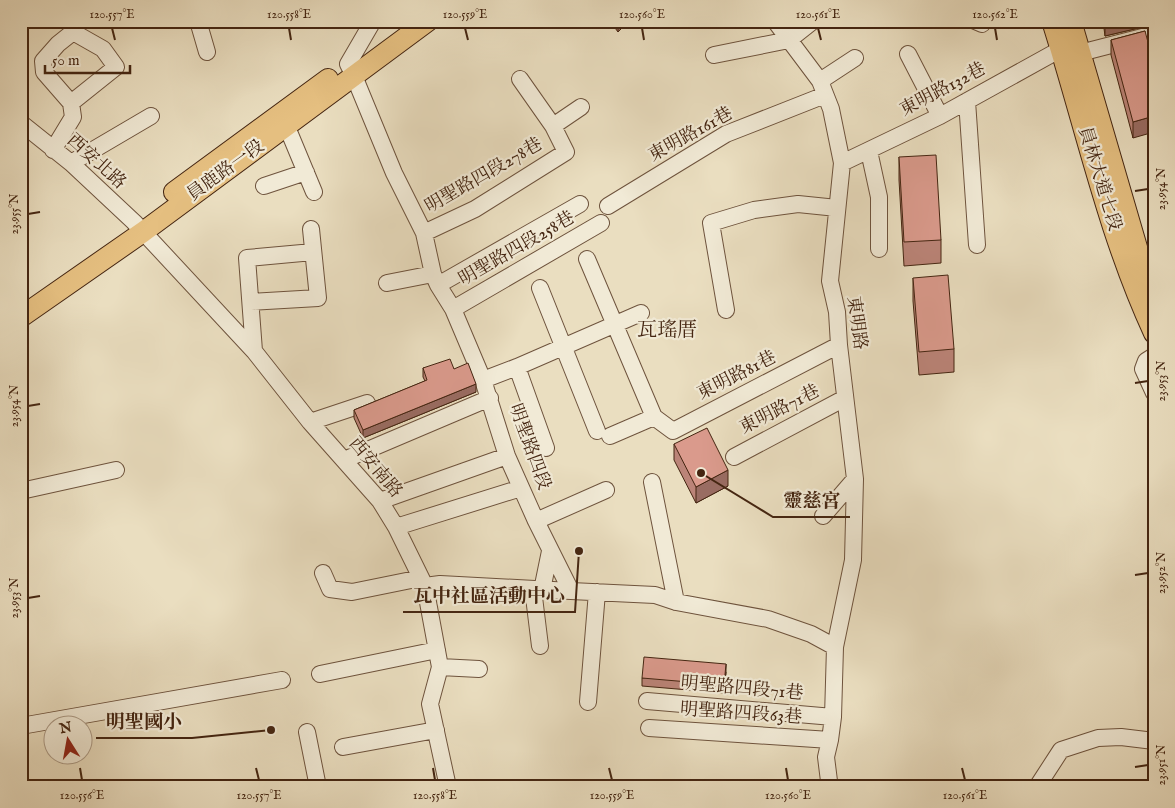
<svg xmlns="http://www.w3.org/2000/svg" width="1175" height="808" font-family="'IM FELL English','Noto Serif TC',serif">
  <rect width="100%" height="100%" fill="#eadec0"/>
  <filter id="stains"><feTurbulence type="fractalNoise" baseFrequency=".004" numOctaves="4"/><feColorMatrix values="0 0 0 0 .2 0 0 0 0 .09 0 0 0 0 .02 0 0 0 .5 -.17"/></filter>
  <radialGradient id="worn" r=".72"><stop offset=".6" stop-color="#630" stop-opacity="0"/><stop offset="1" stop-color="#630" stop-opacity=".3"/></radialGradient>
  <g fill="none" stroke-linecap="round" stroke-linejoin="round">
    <defs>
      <path id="minor" d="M198,21L207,52
        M373,21L348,64L354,76L394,173L424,233L433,274L438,285L453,309L483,380L507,456L536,521L571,591L655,595L676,602L768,619L811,634L835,647
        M775,21L820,81L831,109L842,163L830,281L837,312L839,345L855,479L853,560L835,647L833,717L830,740L826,757L829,781L832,787
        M975,21L982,24
        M908,54L940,116
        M714,55L789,40L813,21
        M820,81L855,58
        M967,101L977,245
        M21,123L71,163L134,222L254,351L310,422L380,501L396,527L425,586L440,667L430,704L448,787
        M553,126L581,107
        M287,127L314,192
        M53,150L73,117L71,103L44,72L43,61L58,44L73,32L103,49L116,67L71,103
        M869,151L879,197V249
        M71,163L151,116
        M842,163L940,116L1061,49L1080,53L1154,34
        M264,186L306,172
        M608,206L726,134L825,95
        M424,233L475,209L566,152L553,126L520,79
        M587,259L654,417
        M387,283L433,274
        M438,285L580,204
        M540,288L597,431
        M251,302L318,298L311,229
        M453,309L601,223
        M726,310L711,223L754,210L798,204L837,208
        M254,351L247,258L313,252
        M1154,356L1146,361L1143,369L1154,393
        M517,367L546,448
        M483,380L517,367L641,313
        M654,417L673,431L839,345
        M310,422L367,403
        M610,436L654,417
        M734,457L845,398
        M344,460L490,398
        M652,482L676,602
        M21,491L116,470
        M380,501L507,456
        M823,516L855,479
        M536,521L606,490
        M396,527L521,488
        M323,573L330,589L352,592L421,578
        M425,586L440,584L571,591
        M533,589L540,646
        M542,590L550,551
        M440,667L479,669
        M320,674L437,650
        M647,701L833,717
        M588,702L597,592
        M21,726L282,680
        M649,728L830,740
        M307,732L318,787
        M343,747L436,730
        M1037,787L1061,750L1098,738L1121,737L1154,741"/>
      <path id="major" d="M1052,21C1085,125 1108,234 1154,333
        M1071,21L1143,268L1154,291
        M174,192L328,79
        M21,317L143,232L428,21"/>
    </defs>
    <!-- minor casing -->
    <use href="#minor" stroke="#6e533d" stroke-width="18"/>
    <!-- major casing -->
    <use href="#major" stroke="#442511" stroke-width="22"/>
    <!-- minor -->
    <use href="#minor" stroke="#f1ead6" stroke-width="16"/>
    <!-- major -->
    <use href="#major" stroke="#e5bf80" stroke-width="20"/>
  </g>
  <!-- wall -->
  <path fill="#bb8478" stroke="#442511" d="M610,21H629L618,32Z
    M1103,21H1143V27L1105,36Z
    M1145,31L1133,138L1111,55V40Z
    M899,157L941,240V263L904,266L899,180Z
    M1154,180L1153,222L1149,195V181Z
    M913,278L954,349V372L919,375L913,301Z
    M423,368L454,369L476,392L363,438L354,418V410L425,381L423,377Z
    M674,444L728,486L696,503L674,460Z
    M726,672L724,693L642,686V678Z"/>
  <!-- shaded-wall -->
  <path fill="#996c62" stroke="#442511" d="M618,21H629L618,32Z
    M1117,21H1143V27L1105,36V24Z
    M1154,116V132L1133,138V122Z
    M1153,207H1154V221L1153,222Z
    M476,384V392L363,438V430Z
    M728,470V486L696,503V487Z
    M726,664V672L724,693V685Z"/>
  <!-- building -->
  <path fill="#da9a8c" stroke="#442511" d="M1105,21H1117L1105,24Z
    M1145,31L1154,65V116L1133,122L1111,40Z
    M936,155L941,240L904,242L899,157Z
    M1154,180V207H1153L1149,181Z
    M948,275L954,349L919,352L913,278Z
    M450,359L454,369L468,363L476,384L363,430L354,410L427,380L423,368Z
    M707,428L728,470L696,487L674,444Z
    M644,657L726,664L724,685L642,678Z"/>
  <!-- ticks -->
  <path fill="none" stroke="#442511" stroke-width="2" d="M112,28L115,40M289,28L291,40M465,28L468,40M642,28L644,40M818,28L821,40M995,28L997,40M1135,191L1148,189M28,214L40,212M1135,383L1148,381M28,406L40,404M1135,575L1148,573M28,598L40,596M1135,767L1148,765M80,768L82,780M256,768L259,780M433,768L435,780M609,768L612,780M786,768L788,780M962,768L965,780"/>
  <g text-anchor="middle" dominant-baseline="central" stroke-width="4.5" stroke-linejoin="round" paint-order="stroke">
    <!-- street labels -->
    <g font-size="18" fill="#442511" stroke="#f1ead6">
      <text transform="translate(943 90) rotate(-28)">東明路132巷</text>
      <text transform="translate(691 135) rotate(-29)">東明路161巷</text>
      <text transform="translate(96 162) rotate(42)">西安北路</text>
      <text transform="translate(226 171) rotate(-36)">員鹿路一段</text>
      <text transform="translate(484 176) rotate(-30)">明聖路四段278巷</text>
      <text transform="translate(1099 179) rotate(73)">員林大道七段</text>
      <text transform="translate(517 249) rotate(-30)">明聖路四段258巷</text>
      <text transform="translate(856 323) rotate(82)">東明路</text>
      <text transform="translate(737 376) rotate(-27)">東明路81巷</text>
      <text transform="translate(780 410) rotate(-27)">東明路71巷</text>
      <text transform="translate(529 447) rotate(70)">明聖路四段</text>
      <text transform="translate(375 468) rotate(50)">西安南路</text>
      <text transform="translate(742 689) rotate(5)">明聖路四段71巷</text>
      <text transform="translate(741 714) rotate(4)">明聖路四段63巷</text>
    </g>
    <!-- quarter labels -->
    <g font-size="20" fill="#442511" stroke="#f1ead6">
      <text x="667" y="330">瓦瑤厝</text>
    </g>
  </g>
  <!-- callouts -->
  <path fill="none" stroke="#442511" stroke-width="2" d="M701 473L773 517H850M579 551L575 612H403M271 730L192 738H96"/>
  <g fill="#442511" stroke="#f1ead6" stroke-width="2">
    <circle cx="701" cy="473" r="5"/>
    <circle cx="579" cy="551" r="5"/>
    <circle cx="271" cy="730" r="5"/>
  </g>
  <g font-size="19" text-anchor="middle" font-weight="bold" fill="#442511" stroke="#f1ead6" stroke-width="4.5" stroke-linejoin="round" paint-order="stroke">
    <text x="812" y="507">靈慈宮</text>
    <text x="489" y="602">瓦中社區活動中心</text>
    <text x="144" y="728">明聖國小</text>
  </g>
  <!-- margin -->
  <rect width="1175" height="808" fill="none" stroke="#eadec0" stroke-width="55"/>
  <!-- north arrow -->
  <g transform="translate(68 740) rotate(349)"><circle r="24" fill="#f1ead6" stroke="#ac9b87"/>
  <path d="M0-4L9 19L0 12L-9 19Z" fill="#8f2418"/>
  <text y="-8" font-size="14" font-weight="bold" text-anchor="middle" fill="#442511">N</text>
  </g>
  <!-- scale -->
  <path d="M45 65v8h85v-8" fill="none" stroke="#442511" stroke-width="2.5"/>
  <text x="52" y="65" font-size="15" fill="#442511" stroke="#f1ead6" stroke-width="4" paint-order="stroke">50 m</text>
  <rect x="28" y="28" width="1120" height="752" fill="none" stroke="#442511" stroke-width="2"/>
  <g font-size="12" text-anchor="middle" fill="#442511">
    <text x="112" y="18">120.557°E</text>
    <text x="289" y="18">120.558°E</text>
    <text x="465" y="18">120.559°E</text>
    <text x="642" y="18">120.560°E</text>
    <text x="818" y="18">120.561°E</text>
    <text x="995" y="18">120.562°E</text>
    <text transform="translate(1161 189) rotate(-90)" y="4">23.954°N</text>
    <text transform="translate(14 214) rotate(-90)" y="4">23.955°N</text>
    <text transform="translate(1161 381) rotate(-90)" y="4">23.953°N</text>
    <text transform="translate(14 406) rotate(-90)" y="4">23.954°N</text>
    <text transform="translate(1161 573) rotate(-90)" y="4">23.952°N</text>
    <text transform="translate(14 598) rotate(-90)" y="4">23.953°N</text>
    <text transform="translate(1161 765) rotate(-90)" y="4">23.951°N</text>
    <text x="82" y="799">120.556°E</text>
    <text x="259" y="799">120.557°E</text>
    <text x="435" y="799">120.558°E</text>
    <text x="612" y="799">120.559°E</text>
    <text x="788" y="799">120.560°E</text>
    <text x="965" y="799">120.561°E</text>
  </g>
  <rect width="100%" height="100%" filter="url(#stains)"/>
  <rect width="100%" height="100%" fill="url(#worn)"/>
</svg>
